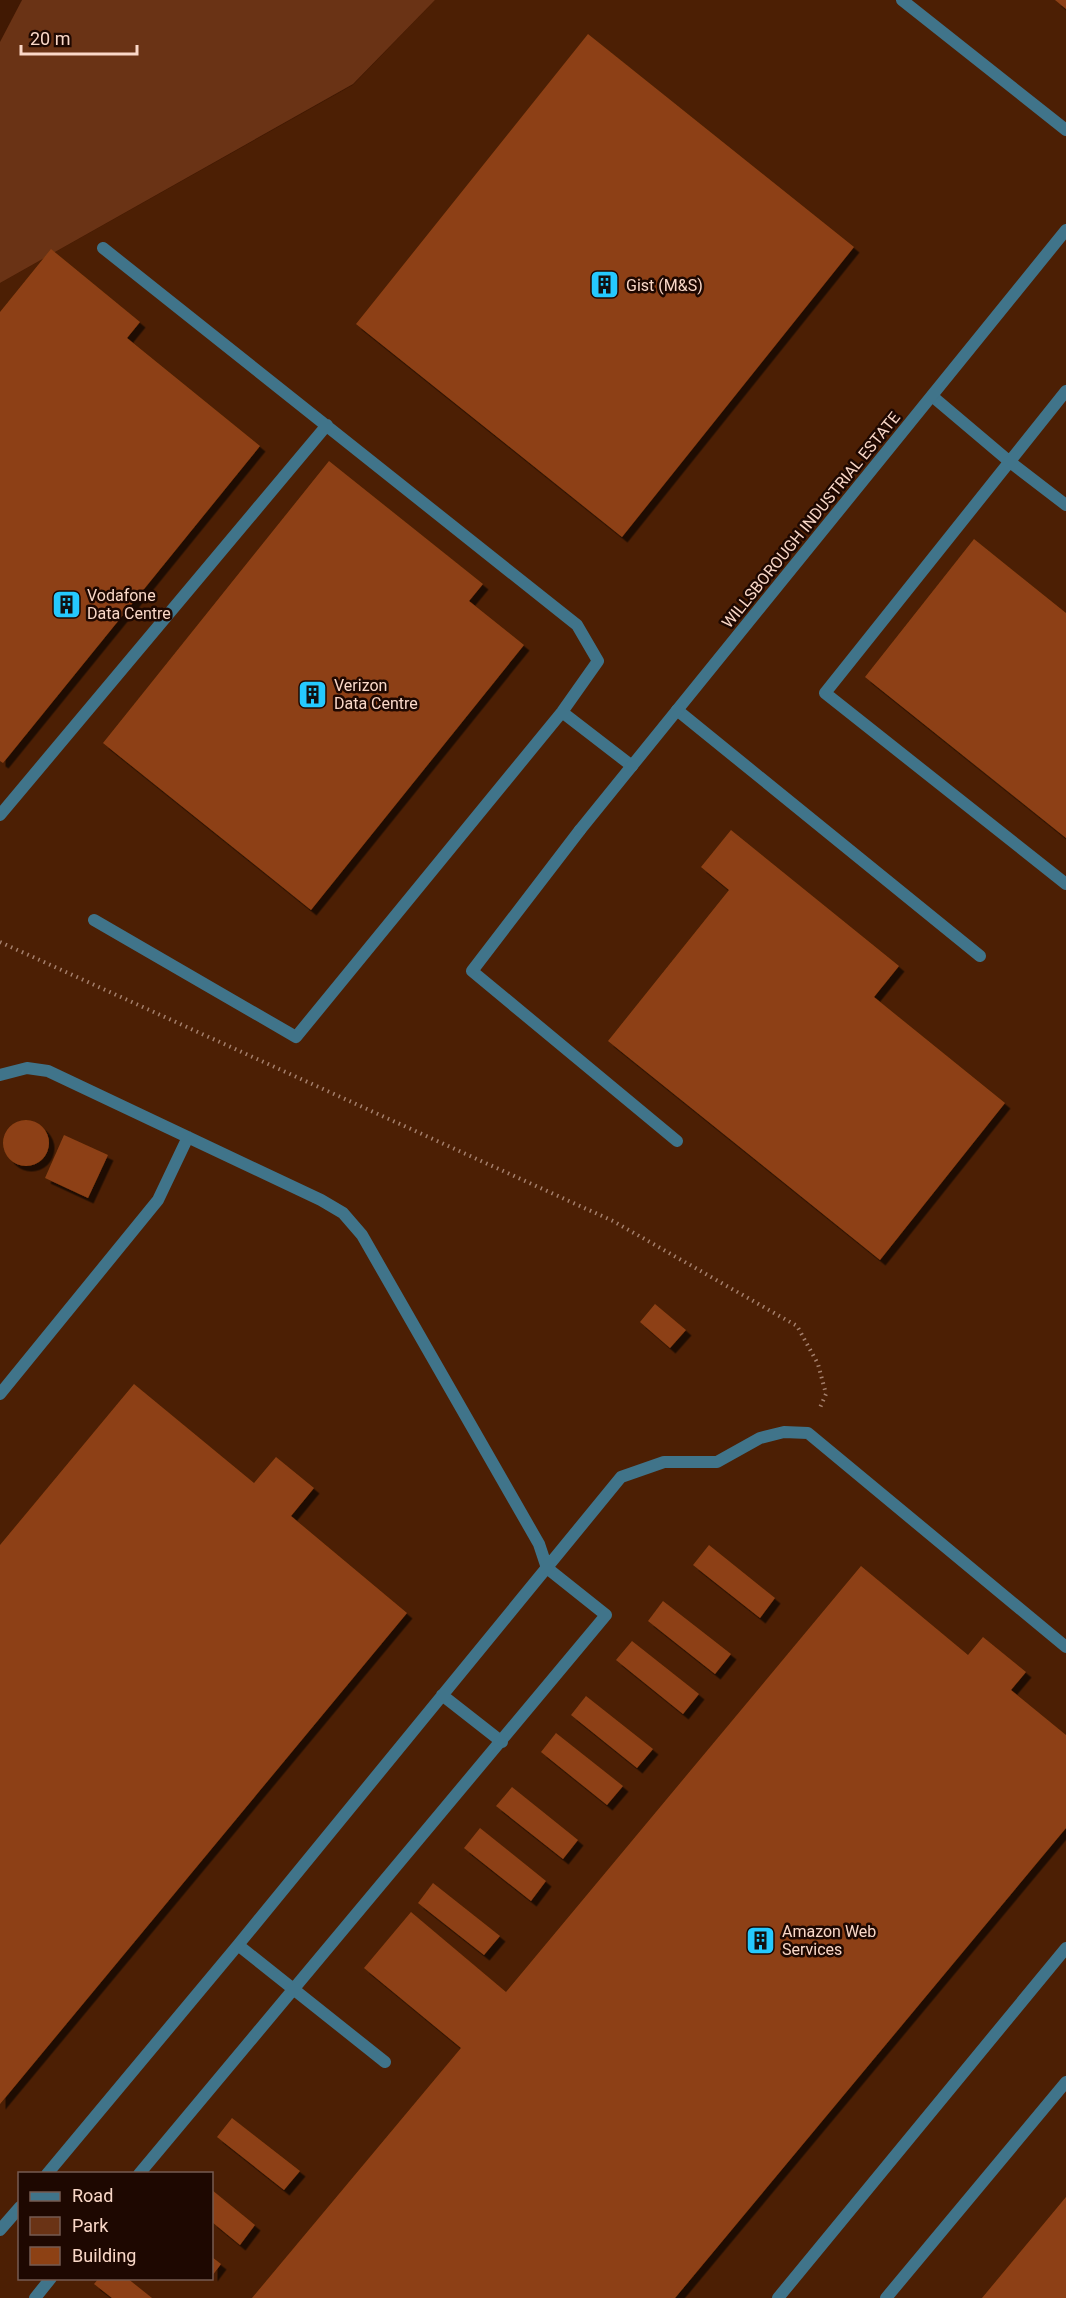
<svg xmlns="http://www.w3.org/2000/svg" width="1066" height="2298" font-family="Roboto,sans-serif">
  <defs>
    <filter id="shadow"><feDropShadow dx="5.5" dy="5.5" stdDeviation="0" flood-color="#0009"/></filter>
  </defs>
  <rect width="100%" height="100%" fill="#411903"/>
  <!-- built -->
  <path fill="#4c1f04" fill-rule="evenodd" d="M435,0H1066V2298H0V283L353,85ZM20,2174H212V2278H20Z"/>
  <!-- green -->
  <path fill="#6a3315" d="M22,0H435L353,84L0,283V42Z"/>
  <!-- building -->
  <path fill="#8d4114" filter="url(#shadow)" d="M1055,0H1066V9Z
    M588,34L854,247L622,537L356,324Z
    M51,249L140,322L127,338L260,446L3,763L0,761V312Z
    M329,461L483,584L469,601L524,645L311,910L103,743Z
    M974,539L1066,613V838L865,677Z
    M731,830L899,966L874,997L1005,1103L880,1260L608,1041L729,890L701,867Z
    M3 1143a23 23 0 1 1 46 0a23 23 0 1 1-46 0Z
    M64,1135L108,1155L88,1198L45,1178Z
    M655,1304L686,1330L670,1348L640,1322Z
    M134,1384L254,1483L276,1457L314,1488L291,1516L407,1613L0,2104V1545Z
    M709,1545L775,1598L760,1618L693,1565Z
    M861,1566L968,1655L983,1637L1026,1672L1011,1690L1066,1735V1828L675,2298H252L461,2048L364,1968L411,1912L506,1992Z
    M663,1601L731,1654L715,1674L648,1621Z
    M632,1641L699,1694L683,1714L616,1660Z
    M586,1696L653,1749L637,1768L571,1715Z
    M556,1733L623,1786L607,1805L541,1752Z
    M512,1787L578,1840L563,1859L496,1806Z
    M480,1828L546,1881L531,1901L464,1848Z
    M433,1883L500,1936L484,1955L418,1903Z
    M232,2118L300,2171L284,2190L217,2137Z
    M212,2190L255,2225L240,2245L212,2222Z
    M1066,2197V2298H982Z
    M212,2257L221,2264L212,2276Z
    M99,2278H127L152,2298H112L94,2284Z"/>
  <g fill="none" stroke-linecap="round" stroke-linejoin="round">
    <!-- path -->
    <path stroke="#a47f6c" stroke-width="4" stroke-dasharray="1.5 4.5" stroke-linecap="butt" d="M0,942L613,1221L797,1326L818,1364L826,1394L819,1410"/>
    <!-- lane -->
    <path stroke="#40748a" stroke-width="12" d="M902,0L1066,130
      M1066,391L825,693L1066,884
      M932,396L1010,462L1066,505
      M677,710L980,956
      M562,712L632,766
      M0,815L327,425
      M580,830L472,971L677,1141
      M94,920L296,1037L562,712L598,661L577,625L103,248
      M0,1075L27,1068L48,1071L321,1200L343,1213L362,1235L539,1544L547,1568L606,1615L139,2174
      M0,1394L158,1200L188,1137
      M442,1695L502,1742
      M238,1945L385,2062
      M47,2174L238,1945L621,1477L664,1462H717L760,1438L784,1432L808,1433L1066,1647
      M0,2230L20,2207
      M35,2298L51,2278
      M778,2298L1066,1948
      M886,2298L1066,2082"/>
    <!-- street -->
    <path stroke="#40748a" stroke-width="12" d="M580,830L1066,230"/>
  </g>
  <!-- icons -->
  <defs>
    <symbol id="building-square" viewBox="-11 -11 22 22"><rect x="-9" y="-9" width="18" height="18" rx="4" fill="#25c9fe" stroke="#1e0801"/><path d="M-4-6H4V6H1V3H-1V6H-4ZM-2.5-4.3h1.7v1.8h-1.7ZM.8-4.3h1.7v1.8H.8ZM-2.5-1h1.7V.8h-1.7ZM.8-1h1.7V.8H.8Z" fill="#111"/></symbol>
  </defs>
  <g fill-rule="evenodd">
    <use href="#building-square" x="588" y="268" width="33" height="33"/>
    <use href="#building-square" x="50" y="588" width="33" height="33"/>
    <use href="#building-square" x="296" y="678" width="33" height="33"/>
    <use href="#building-square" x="744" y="1924" width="33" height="33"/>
  </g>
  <g text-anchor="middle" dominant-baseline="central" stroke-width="5" stroke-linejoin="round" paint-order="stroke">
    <!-- poi labels -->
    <g font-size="16" fill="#fad8c8" stroke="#1e0801" text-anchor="start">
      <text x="626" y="285">Gist (M&amp;S)</text>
      <text x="87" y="595">Vodafone<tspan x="87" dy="18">Data Centre</tspan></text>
      <text x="334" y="685">Verizon<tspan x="334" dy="18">Data Centre</tspan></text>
      <text x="782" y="1931">Amazon Web<tspan x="782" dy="18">Services</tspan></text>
    </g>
    <!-- street labels -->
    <g font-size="16" fill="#fad8c8" stroke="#1e0801">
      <text transform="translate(811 520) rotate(-51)">WILLSBOROUGH INDUSTRIAL ESTATE</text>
    </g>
  </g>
  <!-- legend -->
  <rect x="18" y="2172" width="195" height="108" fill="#1e0801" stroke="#765b51" stroke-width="1.5"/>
  <rect x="30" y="2192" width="30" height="9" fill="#40748a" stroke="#765b51" stroke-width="1.5"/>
  <text x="72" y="2202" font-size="18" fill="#fad8c8">Road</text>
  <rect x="30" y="2217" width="30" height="18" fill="#6a3315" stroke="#765b51" stroke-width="1.5"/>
  <text x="72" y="2232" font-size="18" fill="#fad8c8">Park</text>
  <rect x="30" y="2247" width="30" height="18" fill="#8d4114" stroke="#765b51" stroke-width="1.5"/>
  <text x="72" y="2262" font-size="18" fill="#fad8c8">Building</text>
  <!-- scale -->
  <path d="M21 45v9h116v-9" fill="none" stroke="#fad8c8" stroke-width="3"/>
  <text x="30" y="45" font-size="18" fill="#fad8c8" stroke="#1e0801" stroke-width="4.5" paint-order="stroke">20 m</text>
</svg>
